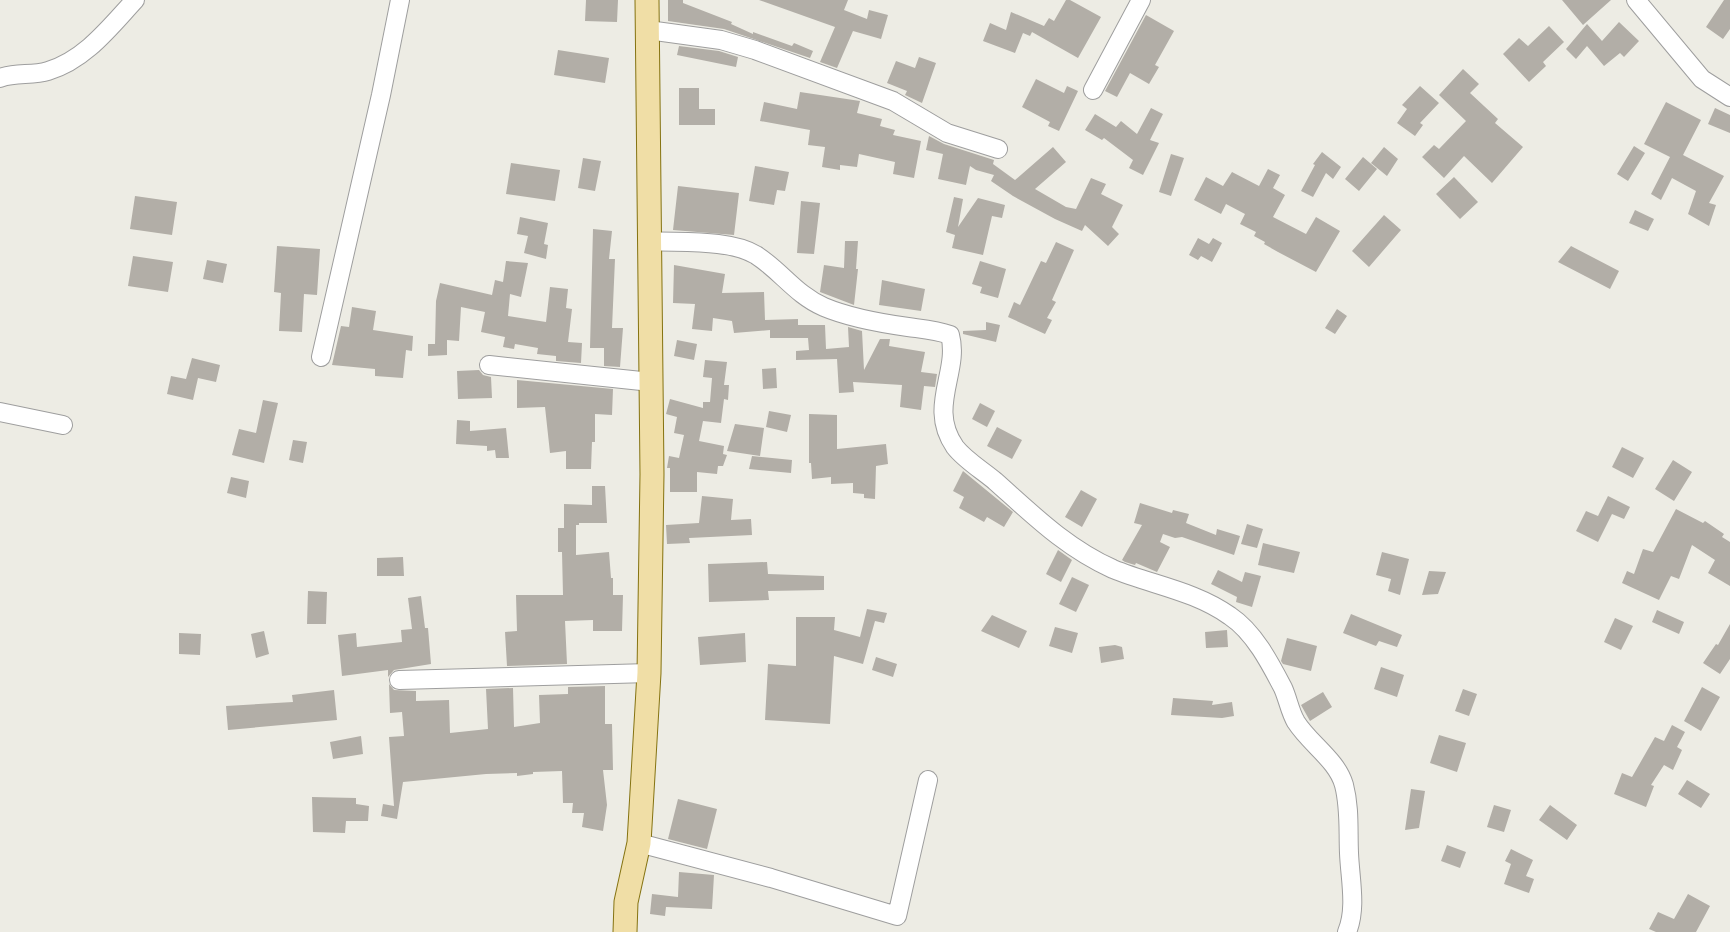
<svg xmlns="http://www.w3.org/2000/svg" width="1730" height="932" font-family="'Asap Condensed',sans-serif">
  <rect width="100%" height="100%" fill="#edece4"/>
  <!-- building -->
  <path fill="#b2aea7" d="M586,0H618L617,22L585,21Z
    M668,0H683V3L732,22L731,24L753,34V32L792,46L794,43L813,51L810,58L724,29L668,21Z
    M759,0H848L844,10L867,19L869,10L888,15L881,39L853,31L837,68L820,62L835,27Z
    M1066,0H1070L1101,17L1078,58L1032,32L1030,36L1023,33L1015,53L983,41L990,23L1006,30L1011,12L1044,26L1049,18L1054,21Z
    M1562,0H1611L1583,25Z
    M1724,0H1730V29L1723,39L1706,27Z
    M1146,15L1174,31L1155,65L1159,67L1149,84L1130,73L1117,97L1105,91Z
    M1619,22L1639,41L1624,57L1620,53L1604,66L1587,46L1576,59L1566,49L1587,24L1602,41Z
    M1549,26L1564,42L1543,62L1546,66L1529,82L1503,54L1519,38L1528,46Z
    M679,46L719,51L738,57L736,67L677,55Z
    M558,50L609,58L605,83L554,75Z
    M919,57L936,63L922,103L905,95L907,91L887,83L896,61L915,68Z
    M1463,69L1479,84L1470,93L1498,119L1495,123L1523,147L1492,183L1464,156L1444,178L1422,157L1434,145L1439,149L1466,121L1439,95Z
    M1036,79L1064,93L1067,86L1078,91L1059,131L1048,126L1050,122L1022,107Z
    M1420,86L1439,103L1420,123L1423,125L1415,136L1397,123L1407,109L1402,105Z
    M679,88H699V109H715V125H679Z
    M800,92L860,101L857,113L882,119L880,126L895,130L893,135L921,141L914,178L893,174L895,162L859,154L857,167L840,165V170L822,167L825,147L808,145L810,130L760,121L764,102L797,109Z
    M1666,102L1701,120L1683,155L1724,176L1709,203L1716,205L1709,226L1688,214L1696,191L1672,178L1661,200L1651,194L1670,157L1644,144Z
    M1151,108L1163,114L1150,140L1159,143L1143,175L1129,168L1133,160L1104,138L1102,140L1085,130L1095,114L1116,127L1121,121L1137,134Z
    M1715,108L1730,115V133L1708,124Z
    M929,136L944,144L994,160L993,164L1015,180L1053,147L1066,162L1035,189L1066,207L1076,209L1091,178L1106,184L1101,194L1123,205L1112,227L1119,234L1108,246L1085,225L1082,231L1055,219L1013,196L991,181L994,175L976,170L970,166L966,185L938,179L943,154L926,150Z
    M1634,146L1645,153L1628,181L1617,174Z
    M1384,147L1398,159L1387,176L1371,163Z
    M1322,152L1341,167L1333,179L1326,173L1313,197L1301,191L1315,165L1313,164Z
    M1171,154L1184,158L1171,196L1159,192Z
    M1363,157L1377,169L1359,191L1345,179Z
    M583,158L601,161L595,191L578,188Z
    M511,163L560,170L555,201L506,194Z
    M755,166L789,172L785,191L777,190L774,205L749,201Z
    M1268,169L1280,175L1273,188L1285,195L1273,217L1306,234L1316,217L1340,231L1316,272L1278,252L1264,244L1265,242L1254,236L1256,232L1240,224L1245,214L1226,204L1221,214L1194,200L1206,177L1223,186L1232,172L1259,186Z
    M1454,177L1478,202L1460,219L1436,194Z
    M678,186L739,193L734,235L673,230Z
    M135,196L177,202L172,235L130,229Z
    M954,197L963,199L958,227L978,198L1005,205L1002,218L992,216L983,255L952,248L955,235L946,232Z
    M801,201L820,203L814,254L797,253Z
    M1635,210L1654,219L1648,231L1629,223Z
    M1384,215L1401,230L1369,267L1352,251Z
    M520,217L548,223L544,244L548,245L546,259L524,253L528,236L517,234Z
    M593,229L612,231L609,259H615L612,328H623L620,367L604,366V348H590Z
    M1198,238L1209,244L1213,238L1222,243L1212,262L1201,256L1198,260L1189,255Z
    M845,241H858L856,269H858L854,305L820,292L824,265L844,268Z
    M1056,242L1074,250L1052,300L1056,302L1047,318L1052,320L1045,334L1008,317L1014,302L1020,305L1041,261L1046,263Z
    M277,246L320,249L317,295L304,294L302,332L279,331L281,293L274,292Z
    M1571,246L1619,271L1610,289L1558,262Z
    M133,256L173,262L168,292L128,286Z
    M207,260L227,264L223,283L203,279Z
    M506,261L528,263L521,297L510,294L508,316L546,322L550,287L568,289L566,308L572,309L568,342L582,343L581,363L556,361V356L537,354L538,348L515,344L514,349L503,347L505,337L481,332L485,312L461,307L459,341L447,340V355L428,356V344H435L436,301L440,283L492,295L495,280L503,282Z
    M980,261L1006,269L998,298L980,293L982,287L972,284Z
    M674,265L725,274L722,293L764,292L765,320L798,319V325H825L826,349L849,347L848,327L862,331L864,370L880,339H890L889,346L925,352L921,372L937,374L935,387L924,386L921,410L900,407L902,385L853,382L854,392L839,393L837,359L796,360V351L809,350L808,338H770V330L734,333L732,321L713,318L712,331L692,329L695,304L673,303Z
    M882,280L925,289L921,311L879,305Z
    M352,307L376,311L373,330L413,336L412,351L406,350L403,378L375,376V369L332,365L341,326L349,327Z
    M1337,309L1347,316L1335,334L1325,328Z
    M986,322L1000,325L996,342L963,334V331L986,330Z
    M677,340L697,344L694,360L674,356Z
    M192,358L220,365L216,382L198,378L193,400L167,394L171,376L186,379Z
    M705,360L727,362L724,385H729L728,400L724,399L721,423L703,421L699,441L724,446L723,454L727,455L723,466H718L717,474L697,472V492H670V468H667L669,456L679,458L684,435L674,433L677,417L666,414L670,399L703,408V402H710L712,378L703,377Z
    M776,368L777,388L763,389L762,369Z
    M479,370L483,375L491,377L492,398L458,399L457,371Z
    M517,380L613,389L612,415L595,414V442H592L591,469H566V451L550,453L545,407L517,408Z
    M263,400L278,403L264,463L232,455L239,429L256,433Z
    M980,403L995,411L987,427L972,419Z
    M769,411L791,415L787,432L766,427Z
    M809,414L837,415V449L886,444L888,464L876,466L875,499L864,498V494L853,493V483L831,484V477L812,479L811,463H809Z
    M457,420L470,421V431L506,428L509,458H496L495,450L487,451V446L456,444Z
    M735,424L764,428L760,456L727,451Z
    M997,427L1022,440L1012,459L987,446Z
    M293,440L307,442L303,463L289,460Z
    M1622,447L1644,458L1633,478L1612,467Z
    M752,456L792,460L791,473L749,469Z
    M1673,460L1692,472L1674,501L1655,489Z
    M963,471L1013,512L1004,527L987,517L984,522L959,508L964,497L953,491Z
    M231,477L249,481L246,498L227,493Z
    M592,486H605L607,523H579V525H576V555L609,552L611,578H613V595H623L622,631H593V620L565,621L567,664L507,666L505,632L517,631L516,595H563L562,552H558V528H564V504L592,505Z
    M1081,490L1097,499L1082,527L1065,517Z
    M702,496L733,499L731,520L751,519L752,535L689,538L690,543L667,544L666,525L699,523Z
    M1608,496L1630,507L1624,519L1612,514L1598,542L1576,531L1586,511L1598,516Z
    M1140,503L1172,513L1173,510L1189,514L1186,523L1216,535L1217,529L1240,536L1234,555L1182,537L1175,538L1163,534L1160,542L1170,547L1157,572L1136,563L1135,565L1125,562L1122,560L1142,525L1134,523Z
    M1676,509L1703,523L1705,521L1724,534L1722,537L1730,542V586L1708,573L1715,560L1692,545L1679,579L1671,576L1659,600L1622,583L1627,571L1634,574L1643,549L1653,552Z
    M1247,524L1263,529L1257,548L1241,544Z
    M1263,543L1300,552L1294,573L1258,565Z
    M1058,550L1072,560L1061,582L1046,574Z
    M1382,552L1409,559L1400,595L1388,591L1391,579L1376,575Z
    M403,557L404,576H377V558Z
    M767,562L768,574L824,576V590L768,591L769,600L709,602L708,564Z
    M1218,570L1242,582L1245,572L1261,576L1252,607L1236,602L1237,597L1211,584Z
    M1429,571L1446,572L1438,594L1422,595Z
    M1072,577L1089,585L1076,612L1059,604Z
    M308,591L327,592L326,624H307Z
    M421,596L425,628H428L431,664L394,670L388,677V670L342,676L338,635L356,633L357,647L402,642L401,630L412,629L408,598Z
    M867,609L887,613L884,623L875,621L863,664L834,656L830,724L765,720L768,664L796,666V617H835L834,630L860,637Z
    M1657,610L1684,622L1679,634L1652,622Z
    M1351,614L1402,635L1397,647L1379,641L1376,646L1343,633Z
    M992,615L1027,631L1019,648L981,631Z
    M1615,618L1633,626L1621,650L1604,642Z
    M1730,624V659L1720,674L1703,663L1716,644L1718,645Z
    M1055,627L1078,633L1072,653L1049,646Z
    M1227,630L1228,647L1206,648L1205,632Z
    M264,631L269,654L256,658L251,634Z
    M179,633L201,634L200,655L179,654Z
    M745,633L746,662L700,665L698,637Z
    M1287,638L1317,646L1311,671L1283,664L1281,661Z
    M1115,645L1122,647L1124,659L1101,663L1099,647Z
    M876,657L897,664L893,677L872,670Z
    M1381,667L1404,675L1397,697L1374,689Z
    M389,684L394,690L416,691V701L449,700L450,733L488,729L486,689L513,688L514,727L540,723L539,695L568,694V687L605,686V724H612L613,770H603L607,805L603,831L582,827L584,813H572L573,803H563L562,771L533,772V774L517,776V773L486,774L403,782L397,819L381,816L383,804L394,806L389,737L404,736L402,712L390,713Z
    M1702,687L1720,697L1701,731L1684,721Z
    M1463,689L1477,694L1469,716L1455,711Z
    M334,690L337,720L228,730L226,706L293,702L292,695Z
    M1323,692L1332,707L1310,721L1301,705Z
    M1173,698L1213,701L1212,705L1232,702L1234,716L1222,718L1171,715Z
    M1672,725L1685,732L1677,747L1682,750L1673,770L1664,765L1651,785L1654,786L1646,807L1614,794L1622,773L1632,777L1655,737L1664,741Z
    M1439,735L1466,743L1457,772L1430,763Z
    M361,736L363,754L333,759L330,742Z
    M1687,780L1710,794L1701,808L1678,794Z
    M1411,789L1425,791L1419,828L1405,830Z
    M312,797L356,798V804L369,806L368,821H346L345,833L313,832Z
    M678,799L717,809L707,849L668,839Z
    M1494,805L1511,810L1504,832L1487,827Z
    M1550,805L1577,825L1567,840L1539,820Z
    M1447,845L1466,852L1460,868L1441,861Z
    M1511,849L1533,860L1526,876L1534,879L1529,893L1504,884L1511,864L1505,861Z
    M679,872L714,875L712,909L666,907L665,916L650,914L652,894L678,897Z
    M1688,894L1710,906L1696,932H1656L1649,929L1658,912L1674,919Z"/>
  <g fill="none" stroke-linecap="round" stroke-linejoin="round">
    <defs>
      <path id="minor" d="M1636,0L1702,79L1730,97
        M648,30L721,40L755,50L893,101L947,133L998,149
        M0,78C15,72 32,76 48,71C85,60 110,27 135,0
        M1093,90L1141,0
        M650,241C681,243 729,239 756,255C781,271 796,295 824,307C850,318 879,323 908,327C922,329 936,330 950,335C960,372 927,407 955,447C965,460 982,470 995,481C1032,514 1066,548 1113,569C1152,585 1195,591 1230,616C1254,632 1270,663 1283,688C1288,699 1290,712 1296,722C1310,744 1337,760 1344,785C1350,808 1348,830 1349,853C1350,879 1357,908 1347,932
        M321,357L381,95L400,0
        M489,365L651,382
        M0,412L63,425
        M399,680L649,673
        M639,843L771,878L897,916L928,780"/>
      <path id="major" d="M625,932L626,902L639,843L649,673L652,474L647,0"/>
    </defs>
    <!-- minor casing -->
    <use href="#minor" stroke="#9e9e9e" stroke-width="20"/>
    <!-- major casing -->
    <use href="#major" stroke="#857311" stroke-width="25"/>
    <!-- minor -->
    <use href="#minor" stroke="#fff" stroke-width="18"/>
    <!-- major -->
    <use href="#major" stroke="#f0dea6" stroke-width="23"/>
  </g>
</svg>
